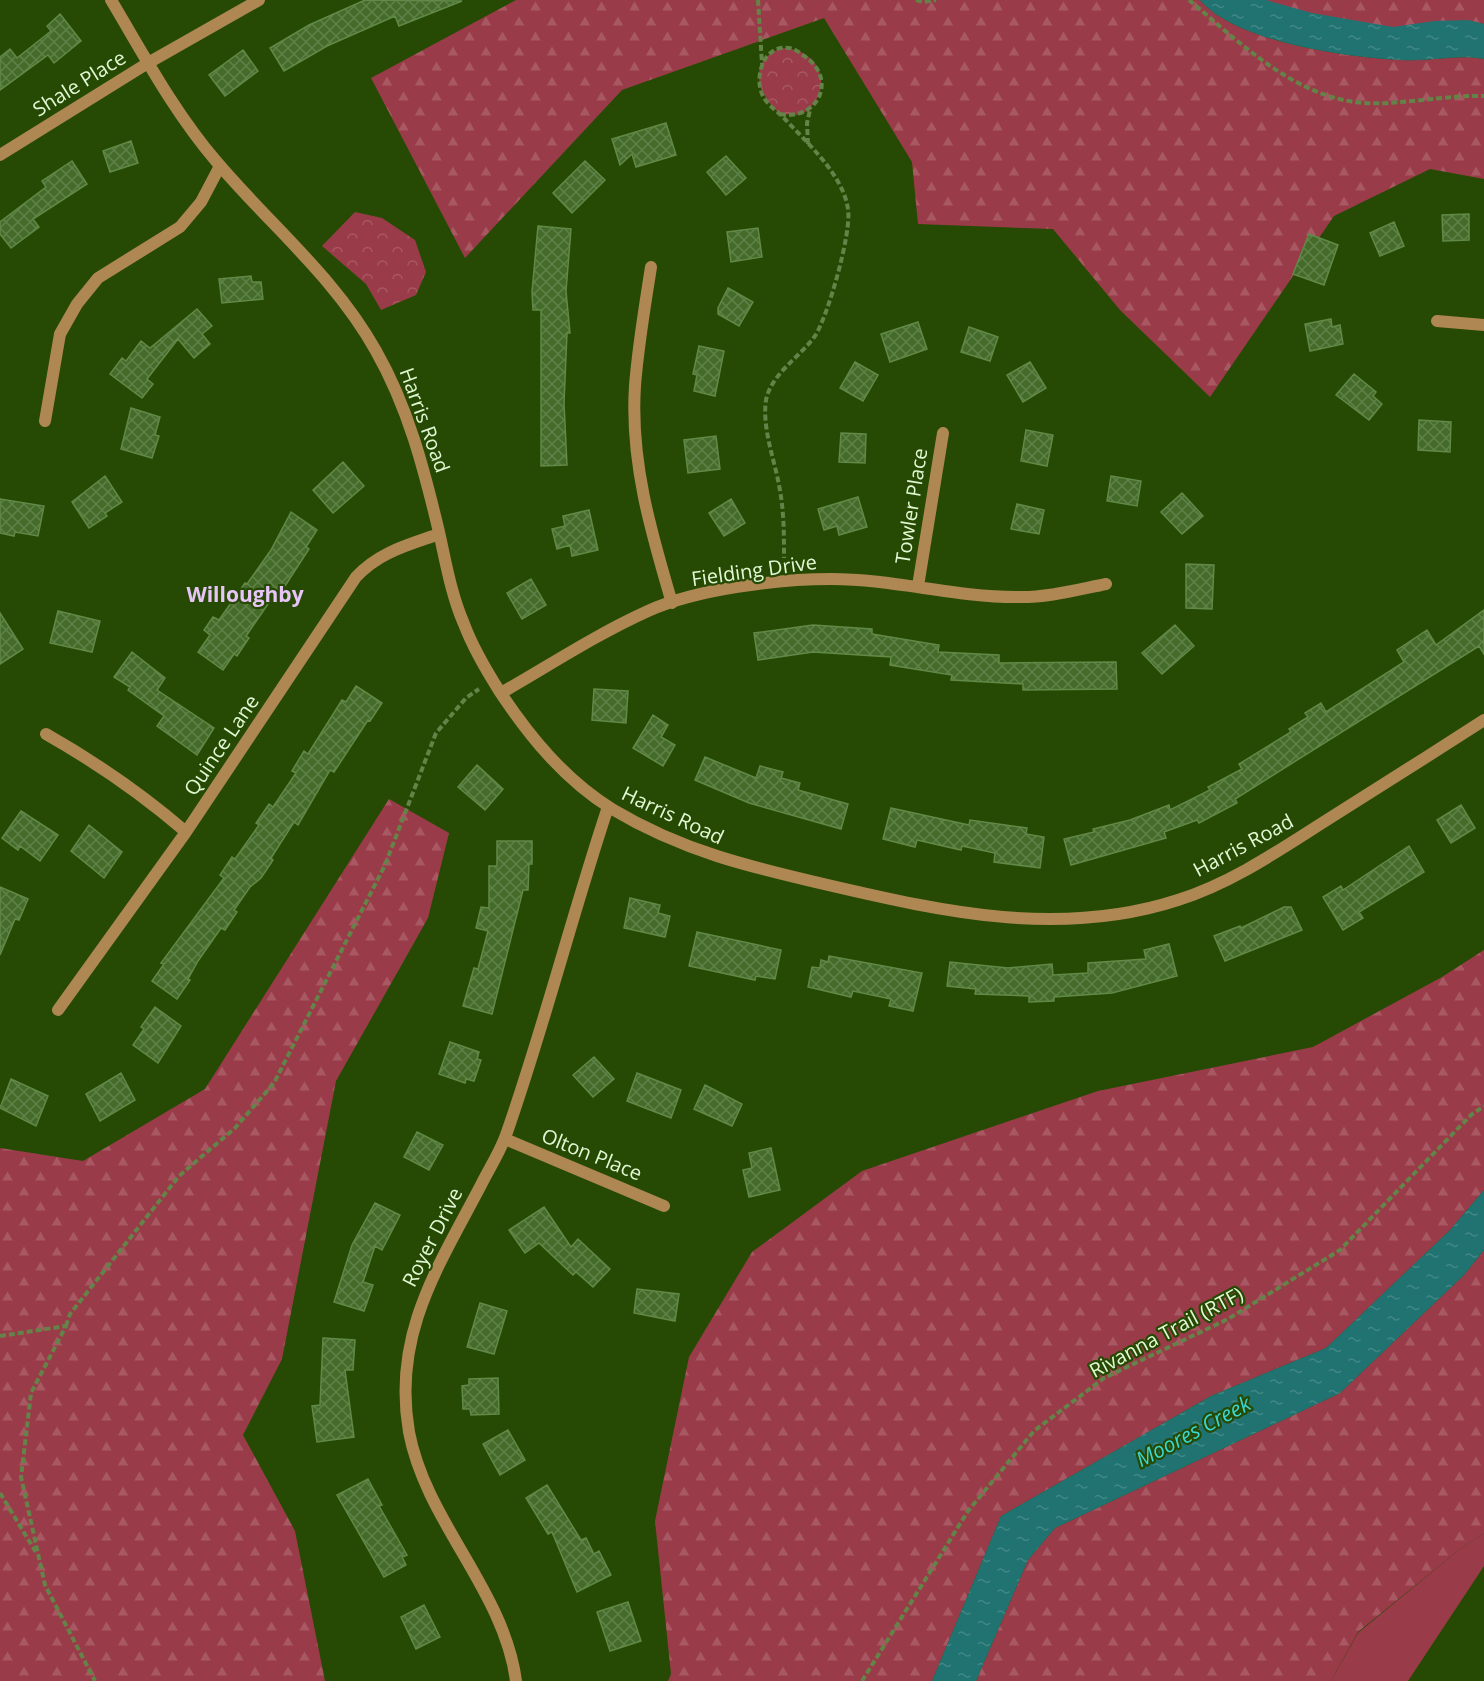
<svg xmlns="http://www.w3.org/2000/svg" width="1484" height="1681" font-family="'Open Sans',sans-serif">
  <defs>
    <pattern id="forest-firs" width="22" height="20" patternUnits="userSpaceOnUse" patternTransform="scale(1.5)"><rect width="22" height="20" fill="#9a3b49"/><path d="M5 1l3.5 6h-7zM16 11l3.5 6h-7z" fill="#a85862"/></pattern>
    <pattern id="park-crowns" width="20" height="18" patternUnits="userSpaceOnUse" patternTransform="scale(1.5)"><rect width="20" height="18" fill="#9a3b49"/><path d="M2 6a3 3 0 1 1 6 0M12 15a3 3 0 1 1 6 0" fill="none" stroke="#a85862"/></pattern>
    <pattern id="water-ripples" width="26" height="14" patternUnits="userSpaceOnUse" patternTransform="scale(1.5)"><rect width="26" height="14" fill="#217372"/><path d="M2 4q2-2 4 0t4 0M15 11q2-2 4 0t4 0" fill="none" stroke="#418885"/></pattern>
    <pattern id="building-cross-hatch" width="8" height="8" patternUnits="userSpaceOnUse" patternTransform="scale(1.5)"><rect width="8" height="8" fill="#456b2a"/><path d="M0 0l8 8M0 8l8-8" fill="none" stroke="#608148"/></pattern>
  </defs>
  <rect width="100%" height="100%" fill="#264a03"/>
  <!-- grass -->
  <path fill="#9a3b49" d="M1484,1533V1566L1408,1681H1331L1358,1633L1460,1549Z"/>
  <!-- forest -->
  <path fill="url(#forest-firs)" d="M516,0H1200C1235,42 1350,58 1402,60C1429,62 1457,54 1484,59V179L1430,169L1334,216L1210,397L1120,310L1053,229L918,224L912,162L824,18L622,90L465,258L371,78Z
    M1266,0H1484V24C1448,15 1425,28 1392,27C1370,26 1282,10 1266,0Z
    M389,799L449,833L428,918L336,1081L282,1359L243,1435L295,1531L325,1681H0V1148L83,1161L205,1089Z
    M1484,950V1190L1450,1230L1326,1348L1211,1396L1001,1516L932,1681H668L671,1674L655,1521L689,1357L752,1252L862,1171L1098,1091L1313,1047L1442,977Z
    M1484,1250V1533L1460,1549L1358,1632L1331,1681H976L1028,1560L1055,1528L1340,1393L1464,1275Z"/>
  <!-- park -->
  <path fill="url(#park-crowns)" d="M781,48C822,48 837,92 801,115L780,114C758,95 746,62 781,48Z
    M355,212L382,218L415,240L426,272L416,295L381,310L366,284L322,246Z"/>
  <!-- water -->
  <path fill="url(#water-ripples)" d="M1200,0H1266L1312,13L1393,27L1434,21L1468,20L1484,24V59C1457,54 1429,62 1402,60C1350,58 1235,42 1200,0Z
    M1484,1190V1250L1464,1275L1340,1393L1055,1528L1028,1560L976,1681H932L1001,1516L1211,1396L1326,1348L1450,1230Z"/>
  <!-- building -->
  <path fill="url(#building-cross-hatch)" stroke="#618947" stroke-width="1.5" d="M365,0L462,1L399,26L395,16L327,46L284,71L270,48L309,25Z
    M60,14L81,41L54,63L48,55L0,90V57L10,49L17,58L51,31L47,26Z
    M243,50L258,71L225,96L209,75Z
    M666,123L676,155L636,167L632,154L620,165L612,139Z
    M131,141L138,163L110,172L103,151Z
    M726,156L746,178L726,195L707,172Z
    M72,161L87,184L33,219L39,227L11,248L0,234V222L46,187L42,181Z
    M585,161L605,180L572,213L553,193Z
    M1469,214V240L1443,241L1442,215Z
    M1394,222L1404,246L1380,256L1370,233Z
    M538,226L571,229L566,291L570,333H567L564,403L567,465L541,466V310H533L532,292Z
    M758,228L762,257L731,262L727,232Z
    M1309,234L1338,245L1324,285L1293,274Z
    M251,276L252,282H261L263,299L222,303L219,279Z
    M728,288L753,302L739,326L718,314V308Z
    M197,309L212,326L202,334L210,344L194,358L178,339L147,379L153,384L142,398L110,374L122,358L126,361L141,341L150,348Z
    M1331,319L1332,327L1340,325L1343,344L1310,351L1305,324Z
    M918,322L927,349L890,362L881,334Z
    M969,327L998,337L990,361L961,352Z
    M699,346L724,351L715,396L694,391L697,375L693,374Z
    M855,362L878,375L863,401L840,388Z
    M1030,362L1046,388L1023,402L1007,375Z
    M1354,374L1376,392L1373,396L1382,404L1369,420L1336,395Z
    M131,408L160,417L155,435L159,436L152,458L121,449Z
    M1419,420L1451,422L1450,452L1418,450Z
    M1026,430L1053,435L1047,466L1021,461Z
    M841,433L866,434L865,463L839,462Z
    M716,436L720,469L688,473L684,440Z
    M343,462L364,486L333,513L313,490Z
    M105,476L122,502L105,513L107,516L89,528L72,502Z
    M1111,476L1141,481L1137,506L1107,501Z
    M1182,493L1203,516L1182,534L1161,512Z
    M858,497L867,527L839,535L837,526L824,530L818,509Z
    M0,499L44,506L38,536L15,532L14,536L0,533Z
    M731,499L745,523L724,536L709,513Z
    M1017,504L1044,510L1039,534L1011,529Z
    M589,510L598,550L572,556L570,545L557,549L552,529L565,526L563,516Z
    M291,512L317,530L306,547L309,549L274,603L270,601L246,636L249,638L237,656L234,654L223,670L198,652L210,635L204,630L213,617L219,620L245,583L247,584L271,550Z
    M1186,564L1214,565L1212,609L1186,608Z
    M531,579L546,605L522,619L507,593Z
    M1484,610V654L1479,646L1235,799L1237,803L1199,823L1197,820L1164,832L1166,838L1071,865L1064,839L1094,832L1093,829L1130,820L1169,805L1170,810L1210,790L1208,787L1242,769L1239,764L1291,732L1289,729L1308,717L1305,713L1321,703L1326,712L1404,662L1397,650L1427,630L1436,645Z
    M58,611L100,621L92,652L50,643Z
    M0,613L23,649L0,664Z
    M813,625L872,629V634L939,645L938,652L999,655V663L1116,662L1117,689L1023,690V684L951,680L952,675L890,665L891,657L813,652L758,660L754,633Z
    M1175,625L1194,646L1162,674L1142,653Z
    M132,652L165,678L157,690L214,728L197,755L157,726L164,716L128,690L130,687L114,677Z
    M356,686L382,703L370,721L368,720L334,772L330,770L298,825L294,822L271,858L273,860L261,878L250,887L234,910L237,912L225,930L221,928L198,961L188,979L190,980L177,999L152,981L164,964L161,963L224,878L220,875L232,857L235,859L259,825L256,823L269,804L273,807L296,773L292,771L304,751L308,754L342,700L346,702Z
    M594,689L628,691L626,723L592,720Z
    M653,715L668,725L661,737L675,745L663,766L633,748Z
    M705,757L756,778L760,766L783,772L781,778L800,783L798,790L848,804L841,829L749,803L695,780Z
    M477,765L503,789L485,810L458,787Z
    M1461,805L1475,828L1451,843L1437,820Z
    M891,808L969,825L970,820L1027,828L1026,834L1044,837L1040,868L994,862L995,853L962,846L961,850L917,840L915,847L883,839Z
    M21,811L58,835L40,861L20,846L18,850L2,838Z
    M89,825L122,852L104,878L71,851Z
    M497,841H532V864H529L528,890H523L492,1014L463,1006L474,968L478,969L488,931L476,928L481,907L489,908V866H497Z
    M1409,846L1424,872L1359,912L1363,918L1343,930L1323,897L1341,886L1343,890Z
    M0,887L28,899L19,920L15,919L0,955Z
    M630,898L660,905L658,913L670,916L665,937L624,928Z
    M1284,907H1291L1302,930L1225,961L1214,936L1240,926L1241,928Z
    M697,932L781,950L775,979L756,976L755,980L689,966Z
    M1169,944L1177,976L1112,993L1054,997V1001L1029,1002V996L975,994L976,989L947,986L950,962L1008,968L1052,964L1053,975L1088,973V963L1146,959L1144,950Z
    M829,956L922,973L913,1011L889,1006L891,999L853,991L851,997L808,987L812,967L820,968L821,960L828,962Z
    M155,1007L181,1026L158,1063L133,1045L144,1029L141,1027Z
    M450,1042L479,1052L477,1059L481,1060L474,1081L466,1079L465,1083L439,1074Z
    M594,1057L614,1079L593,1097L573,1075Z
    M121,1073L135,1100L100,1121L86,1094Z
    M637,1073L681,1090L671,1118L627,1101Z
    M11,1079L48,1096L36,1126L0,1108Z
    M705,1085L742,1104L732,1126L694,1109Z
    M417,1132L443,1145L429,1170L404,1157Z
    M771,1148L780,1190L749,1197L743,1170L752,1168L749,1153Z
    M375,1203L400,1215L382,1250L375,1246L363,1282L373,1285L364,1311L334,1302L352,1245Z
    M544,1207L571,1247L578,1239L610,1269L593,1287L576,1272L573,1275L539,1243L525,1253L509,1230Z
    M637,1289L679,1294L675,1321L634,1313Z
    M480,1303L507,1311L494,1354L467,1347Z
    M323,1338L355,1340L353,1370H345L354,1437L317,1442L312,1406L320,1405Z
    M498,1378L499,1414L471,1415L470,1409H463L462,1386L469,1385V1379Z
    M508,1430L525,1460L500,1475L483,1444Z
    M368,1479L382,1505L379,1506L407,1555L402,1557L406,1565L384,1577L337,1495Z
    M547,1485L581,1540L586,1538L594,1554L599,1551L611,1575L577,1592L552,1532L548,1534L526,1498Z
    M628,1602L641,1641L610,1651L597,1612Z
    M424,1605L440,1637L416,1649L401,1617Z"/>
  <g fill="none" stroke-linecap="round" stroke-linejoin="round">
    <!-- path -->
    <path stroke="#648348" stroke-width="4" stroke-dasharray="6 3" stroke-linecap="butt" d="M758,0L762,64
      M916,0L924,2L936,0
      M1189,0C1239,42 1295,98 1364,103C1401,105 1445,95 1484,96
      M780,114C819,121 838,78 804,56C800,53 794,48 789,48C762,44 753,80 764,98C769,106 777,111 783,117C806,142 843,174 848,209C852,232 828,316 815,336C800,357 771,374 766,400C762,428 774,458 779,485C784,510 784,533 784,558
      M808,144L807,123L810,110
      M66,1326L70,1314L179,1176L235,1128L274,1083L385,865L436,733L466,698L479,689
      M0,1336L66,1326L31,1393L21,1477L45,1585L95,1681
      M0,1493L37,1554
      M862,1681L968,1511L1034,1431L1104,1378L1228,1319L1340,1250L1471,1115L1484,1106"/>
    <!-- street -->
    <path stroke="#ae8753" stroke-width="12" d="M111,0C144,55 174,112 216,161C270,225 335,277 376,351C408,407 424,469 439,532C446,563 451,594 464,624C473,648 486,670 500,692C530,737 565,780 612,809C682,851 750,867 828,885C944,912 1061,938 1178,900C1234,882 1281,849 1330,818C1381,786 1433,753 1484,720
      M0,155L148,63L259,0
      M651,267C645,306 638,346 635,386C630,461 651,532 672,603
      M1437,321L1484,325
      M45,421L60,334L77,304L98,278L180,227L201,202L220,166
      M918,586L943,433
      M501,693C550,665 597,634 648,611C696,589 778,579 831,579C893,579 954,597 1016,597C1046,598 1076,590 1106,584
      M46,734C97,763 142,794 186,832
      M58,1010L186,832L356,577C379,552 408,545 439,534
      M505,1139L664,1206
      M516,1681C504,1590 426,1522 409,1432C392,1335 438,1267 481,1185C489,1169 500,1152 506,1135C544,1027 572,915 608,807"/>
  </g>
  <g text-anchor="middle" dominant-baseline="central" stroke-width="4.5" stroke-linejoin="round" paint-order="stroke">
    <!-- street labels -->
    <g font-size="20" fill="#e2f8d5" stroke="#264a03">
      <text transform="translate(79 83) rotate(-32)">Shale Place</text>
      <text transform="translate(425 420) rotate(70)">Harris Road</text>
      <text transform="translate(911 506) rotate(-81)">Towler Place</text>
      <text transform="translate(754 570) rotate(-8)">Fielding Drive</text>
      <text transform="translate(221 745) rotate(-56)">Quince Lane</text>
      <text transform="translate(673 815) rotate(25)">Harris Road</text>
      <text transform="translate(1243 845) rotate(-28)">Harris Road</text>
      <text transform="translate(592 1154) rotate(22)">Olton Place</text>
      <text transform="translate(432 1237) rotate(-63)">Royer Drive</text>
      <text transform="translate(1166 1332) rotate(-28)">Rivanna Trail (RTF)</text>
    </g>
    <!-- neighbourhood labels -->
    <g font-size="21" font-weight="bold" fill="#e7c5f9" stroke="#264a03">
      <text x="245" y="594">Willoughby</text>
    </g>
    <!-- water labels -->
    <g font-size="21" font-style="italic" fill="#39d7d6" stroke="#264a03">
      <text transform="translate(1193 1431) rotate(-28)">Moores Creek</text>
    </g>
  </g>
</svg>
